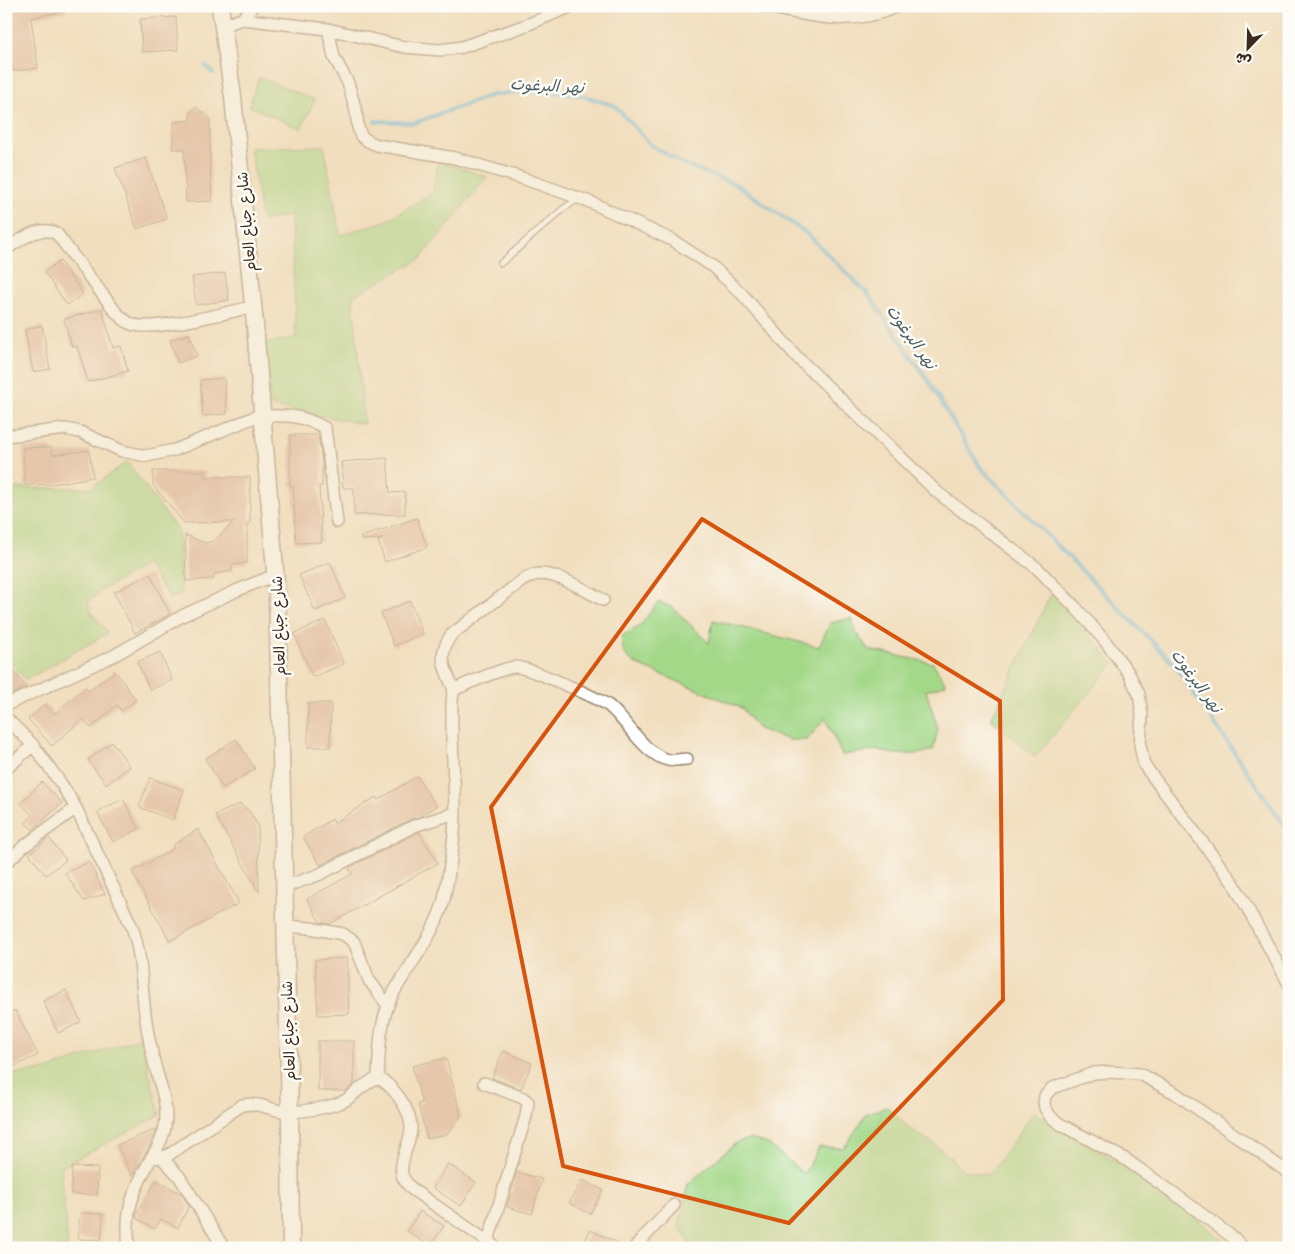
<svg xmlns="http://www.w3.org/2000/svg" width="1295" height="1254" font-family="'Playpen Sans','Playpen Sans Arabic',sans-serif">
  <rect width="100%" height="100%" fill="#fdfcf7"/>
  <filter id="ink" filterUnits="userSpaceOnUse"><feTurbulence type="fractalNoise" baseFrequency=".02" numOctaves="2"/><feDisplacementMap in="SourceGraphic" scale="10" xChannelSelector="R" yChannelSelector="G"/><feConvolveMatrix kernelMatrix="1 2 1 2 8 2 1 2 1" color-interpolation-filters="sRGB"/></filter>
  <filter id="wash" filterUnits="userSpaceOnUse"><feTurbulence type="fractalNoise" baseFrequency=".0096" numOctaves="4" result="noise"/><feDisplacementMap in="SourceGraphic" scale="20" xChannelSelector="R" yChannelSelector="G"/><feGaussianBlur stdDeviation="1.12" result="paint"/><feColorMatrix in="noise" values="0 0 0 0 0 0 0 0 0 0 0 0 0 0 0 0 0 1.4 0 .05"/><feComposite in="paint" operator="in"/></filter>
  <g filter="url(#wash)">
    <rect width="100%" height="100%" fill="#f1debe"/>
    <!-- green -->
    <path fill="#a4d889" stroke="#708154" d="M259,77L315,100L301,129L249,106Z
      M324,146L340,235L386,221L433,192L438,161L487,177L420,259L353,296L364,424L271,406L265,343L296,338L291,215L262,221L250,148Z
      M127,462L178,531L181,594L170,599L147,564L101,591L88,602L91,612L108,633L26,680L6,656V531L12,527L15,488H91Z
      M1051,594L1114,663L1035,757L991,719Z
      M658,602L672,607L709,643L713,620L819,647L830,623L852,618L855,631L869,650L933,663L946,684L926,691L938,729L933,750L918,754H894L879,750L842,755L825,718L807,740H789L764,731L757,728L742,708L638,665C624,656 622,653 622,636L640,626Z
      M140,1038L160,1115L61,1167L68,1248H6V1075L46,1070Z
      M887,1107L908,1127L941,1149L963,1170L989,1175L1034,1112L1121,1164L1183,1207L1232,1248H692L679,1226L688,1184L737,1142L751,1139L768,1144L804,1174L819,1147L844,1148L867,1113Z"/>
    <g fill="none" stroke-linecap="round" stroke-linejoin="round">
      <!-- stream -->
      <path stroke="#65b8e1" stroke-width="4" d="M206,66L213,73
        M375,121L414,123L492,95L521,92L558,93L585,96L615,106L651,145L685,165L737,185L806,233L868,294L929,382L980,467L1173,663L1289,832"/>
    </g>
    <g id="blocks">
      <!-- building -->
      <path fill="#d9ab97" d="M39,6H66V11L31,18L38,68L13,71L6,25V10Z
        M176,17L178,50L142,52L140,19Z
        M196,107L210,118V166L212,201L186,202L184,149H172L174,122L190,120V112Z
        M146,158L167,219L137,229L115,168Z
        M60,261L83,294L67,305L44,272Z
        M225,273L229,300L196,305L192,277Z
        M102,309L113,348L121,346L128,371L88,382L77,346L72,347L64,319Z
        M42,325L50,369L33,372L25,330Z
        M189,334L197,356L178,363L170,340Z
        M224,378L227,414L203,416L200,380Z
        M290,435H318L322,461V486H319L322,542L296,543L293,486H290Z
        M51,447L52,455L89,450L93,477L53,484L25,485L23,448Z
        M387,458L390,493L405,492V514L354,515V488H343L341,462Z
        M153,471H205V477H250V524H247V563L232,565V571L214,574V579L186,581L185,535L205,543L214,541L234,522L184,523L153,485Z
        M417,518L427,547L385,562L378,541L383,539L361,540V537Z
        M330,562L345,598L315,611L299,575Z
        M150,574L170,614L135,633L114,592Z
        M410,601L423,634L394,646L381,613Z
        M325,620L344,664L313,677L294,634Z
        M160,652L172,680L150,690L137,662Z
        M6,661L26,687L6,697Z
        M115,671L136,700L121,711L117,705L91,728L83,719L52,746L28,719L45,704L54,714L85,687L88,691Z
        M308,703H331L330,747H308Z
        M236,739L255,769L223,788L205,759Z
        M112,742L130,767L106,784L88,760Z
        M417,776L436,806L419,817L411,819L320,865L303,837L332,819L334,823L376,797L378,800Z
        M150,778L184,790L173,820L139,807Z
        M42,782L62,803L33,830L26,823L32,815L21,803Z
        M123,799L139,829L113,842L97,812Z
        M240,804L249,811L258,825L259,892L215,815Z
        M198,829L239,903L170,941L132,872L173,849V845Z
        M419,832L438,863L330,924L320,922L307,899L352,874L349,868Z
        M49,838L66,860L46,875L29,854Z
        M89,862L105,894L84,901L65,873Z
        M347,958L349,1014L318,1015L315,960Z
        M66,990L81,1022L58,1033L43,1001Z
        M15,1010L38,1055L11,1068L6,1059V1014Z
        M318,1041H354V1084L346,1091H318Z
        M503,1051L532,1063L521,1089L492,1078Z
        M446,1058L461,1116L447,1134L427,1139L418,1104L422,1103L412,1066Z
        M157,1129L149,1147L132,1176L117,1145Z
        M448,1164L476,1182L461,1206L433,1188Z
        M72,1167L98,1168L97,1195L71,1194Z
        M517,1172L542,1179L532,1214L507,1207Z
        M156,1180L182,1194L189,1206L178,1228L161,1219L155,1229L136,1218L137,1213Z
        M582,1180L603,1190L590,1214L569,1203Z
        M420,1211L444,1226L430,1247L407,1231Z
        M80,1213L103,1214L101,1240L78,1239Z
        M590,1230L627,1247V1248H582Z"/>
    </g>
  </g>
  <g filter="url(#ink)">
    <use href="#blocks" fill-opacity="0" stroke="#96846e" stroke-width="1"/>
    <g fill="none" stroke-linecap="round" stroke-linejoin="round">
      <defs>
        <path id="lane" d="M501,263L563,209L578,199"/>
        <path id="street" d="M762,6C810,16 851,28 898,6
          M242,19L253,6
          M224,25L242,19L328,29L404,47L440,50L462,47L524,26L572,6
          M328,29L334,57L348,83L356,111L358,127L361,136L368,141L377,145L455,158L522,178L590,202L672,240L712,266L742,294L797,357L937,492L1037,568L1076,608L1105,641L1128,672L1139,694L1142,715L1140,745L1144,765L1234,884L1289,984
          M6,249C21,240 39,224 57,234L115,311C121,317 126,323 134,325C158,331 227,312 253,307
          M262,416C288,415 302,415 325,428L337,522
          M6,436L66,429L80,432L122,451L146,456L175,450L262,414
          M454,690C445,667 436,658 451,635L523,580C526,579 530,576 534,575C554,570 586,591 603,600
          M6,705L115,655L182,616L238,590L275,575
          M6,718L33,745L62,785L76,808L132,927C143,958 141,989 146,1021C148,1035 151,1049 154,1062C159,1083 169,1105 165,1126C163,1140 155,1152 148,1164C131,1196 125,1212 129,1248
          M6,769L33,745
          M6,863L23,847L76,808
          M284,887L318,875L414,826L455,813
          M285,926L310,928L343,934L354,942L369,980L388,1006
          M378,1078C379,1049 380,1018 394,992C411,962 438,930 445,895C450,867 455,839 455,811C455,779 451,748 452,716C452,707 451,698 454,690C463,685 506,667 515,667C526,666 600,699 609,706C627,721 645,755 668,760C674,761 681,759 687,759
          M484,1083L523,1098L528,1102L526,1116L488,1241
          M151,1158L167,1156L242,1105C260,1101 275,1113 292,1112C306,1111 334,1107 346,1100C358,1092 362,1084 378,1078C393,1085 411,1110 411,1128C411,1142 399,1160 402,1174C403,1180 408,1185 413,1190L497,1248
          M162,1158L179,1176L224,1248
          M634,1248L674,1205
          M1243,1248L1236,1240L1175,1194L1125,1159L1060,1124L1050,1116L1045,1108L1044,1103L1045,1096L1052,1088L1094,1073L1110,1072L1140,1074L1175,1093L1289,1173"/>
        <path id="secondary" d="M220,6L233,97L255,325L277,594L290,1112L291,1248"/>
      </defs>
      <!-- lane casing -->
      <use href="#lane" stroke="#96846e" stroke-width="8"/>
      <!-- street casing -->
      <use href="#street" stroke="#96846e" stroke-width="14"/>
      <!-- secondary casing -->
      <use href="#secondary" stroke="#96846e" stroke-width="19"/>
      <!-- lane -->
      <use href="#lane" stroke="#fff" stroke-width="5.5"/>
      <!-- street -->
      <use href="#street" stroke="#fff" stroke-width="11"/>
      <!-- secondary -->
      <use href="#secondary" stroke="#fff" stroke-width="16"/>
    </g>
  </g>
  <!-- marked area -->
  <path d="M0 0H1295V1254H0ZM702,519L1000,701L1003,1000L789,1223L563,1166L491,807Z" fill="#f1debe" fill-opacity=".55" fill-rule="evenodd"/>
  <path fill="none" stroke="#d7540e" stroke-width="4" stroke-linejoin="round" d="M702,519L1000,701L1003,1000L789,1223L563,1166L491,807Z"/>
  <g text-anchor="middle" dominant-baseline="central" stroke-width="5" stroke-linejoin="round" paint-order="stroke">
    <!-- street labels -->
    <g font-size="15" fill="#3b2a1e" stroke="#fdfcf7">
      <text transform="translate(245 222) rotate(-95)">شارع جباع العام</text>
      <text transform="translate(277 626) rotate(-92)">شارع جباع العام</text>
      <text transform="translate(287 1031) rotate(-92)">شارع جباع العام</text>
    </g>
    <!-- water labels -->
    <g font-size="16" font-style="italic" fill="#4a5c62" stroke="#fdfcf7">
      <text transform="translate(547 84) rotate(3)">نهر البرغوت</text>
      <text transform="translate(913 336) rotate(55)">نهر البرغوت</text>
      <text transform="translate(1198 680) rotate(54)">نهر البرغوت</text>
    </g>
  </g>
  <!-- margin -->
  <rect width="1295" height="1254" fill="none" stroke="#fdfcf7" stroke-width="25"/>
  <!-- north arrow -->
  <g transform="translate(1248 48) rotate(203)" stroke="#fdfcf7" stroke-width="4" paint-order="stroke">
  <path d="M0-4L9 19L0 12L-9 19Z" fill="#3b2a1e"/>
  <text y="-8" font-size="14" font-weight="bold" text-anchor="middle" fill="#3b2a1e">ش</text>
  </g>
</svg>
